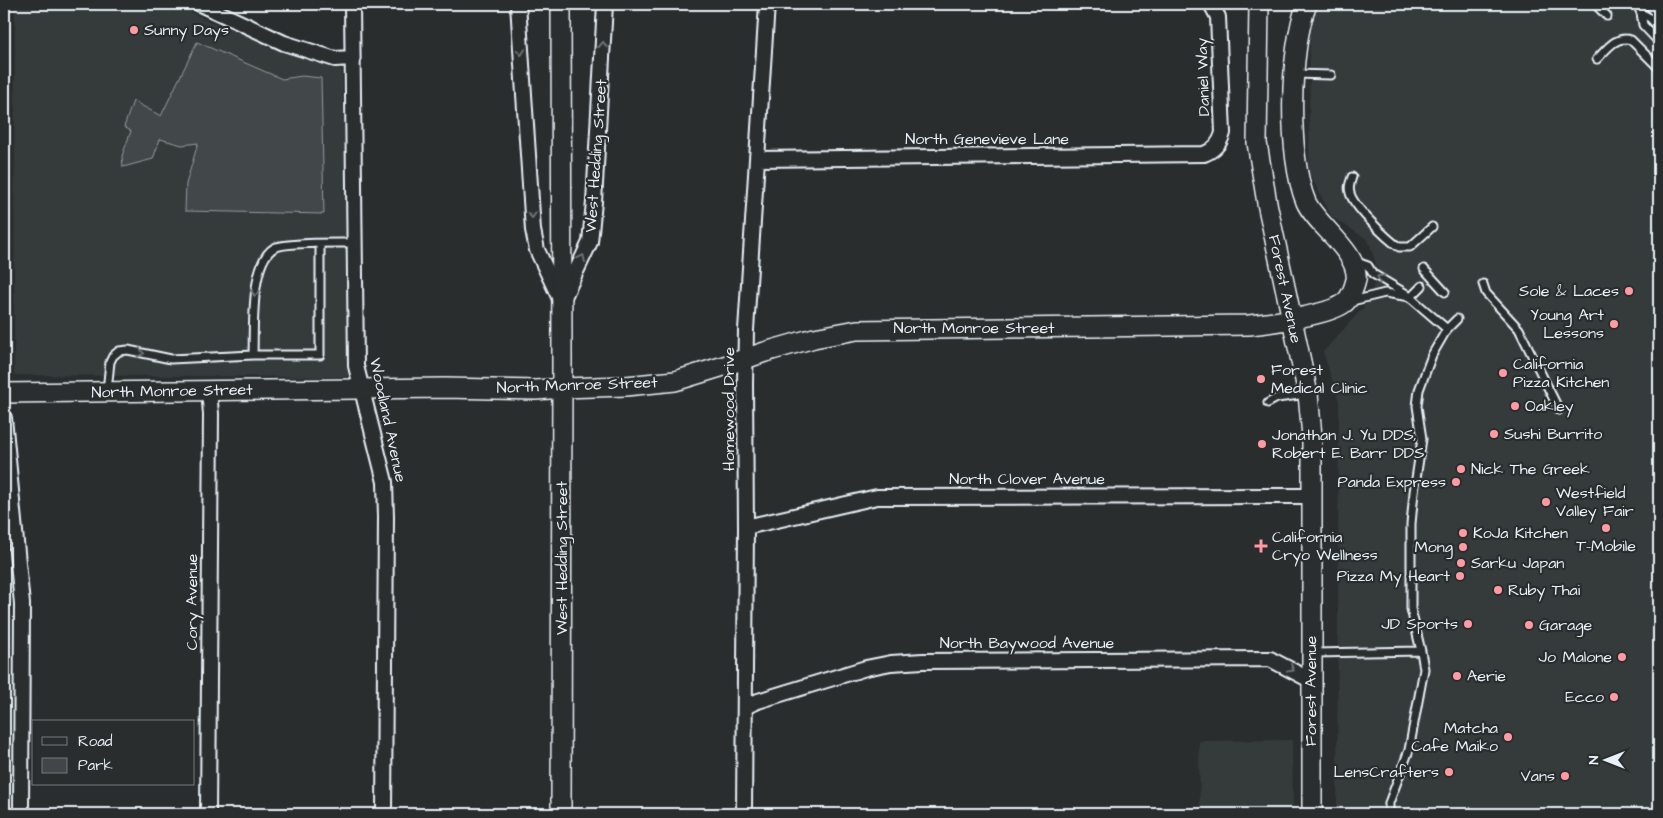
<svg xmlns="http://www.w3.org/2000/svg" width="1663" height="818" font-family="'Architects Daughter',sans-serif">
  <rect width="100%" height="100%" fill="#2a2d2e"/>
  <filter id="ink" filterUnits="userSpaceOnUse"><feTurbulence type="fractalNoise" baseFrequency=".02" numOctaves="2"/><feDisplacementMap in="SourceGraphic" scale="10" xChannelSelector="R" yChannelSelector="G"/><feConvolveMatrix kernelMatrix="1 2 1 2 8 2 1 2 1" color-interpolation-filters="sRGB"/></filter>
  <g filter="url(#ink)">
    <!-- built -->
    <path fill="#363a3b" d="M15,4H175L206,20L342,70L352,377L14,375Z
      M1319,4H1659V814H1337L1339,401L1323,352L1370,300L1378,269L1368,240L1332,217L1309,173L1310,11Z
      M1292,740L1293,814H1200L1199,741Z"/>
    <!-- green -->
    <path fill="#424648" stroke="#959ca0" d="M197,42L282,79L302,76L321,78L324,214L185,211L186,184L198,143L182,145L160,139L153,159L123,167L122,156L131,131L124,127L133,101L161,116Z"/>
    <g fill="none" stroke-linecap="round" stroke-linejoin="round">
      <defs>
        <path id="lane" d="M1595,4L1607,16
          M1637,4L1641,13L1643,25L1659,42
          M1649,4L1659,17
          M1641,13L1650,18L1659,28
          M1597,59C1607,49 1616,35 1631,40L1659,68
          M1295,74L1331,75
          M1352,177C1350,183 1348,187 1350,193C1353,206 1387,239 1399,247H1410L1432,227
          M1354,261L1368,266L1373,274L1405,293L1447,329
          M1424,269L1445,292
          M1483,284L1486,293L1519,329L1559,410
          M1410,298L1422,286
          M1352,301L1385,293L1410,297
          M253,355C254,330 250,262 274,248C283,242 341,243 355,243
          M107,391L110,362L113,356L119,351L128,350L171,359L253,355H320V244
          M1268,403L1277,398L1307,394
          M1314,653L1421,651
          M1389,814V803L1409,750L1424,669L1421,651L1411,609V524L1414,492L1422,439L1417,406L1419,390L1432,355L1447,329L1457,319"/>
        <path id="street" d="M200,4L284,43L335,59L352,58
          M352,4L356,366L385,482L386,517L384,814
          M518,4L533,230L537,250L560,299
          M757,159L1204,154C1215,150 1220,143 1223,133L1218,17L1211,4
          M563,299L590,242L594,202L605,4
          M4,418L22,604L21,814
          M746,527L877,497L1312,496
          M745,707L758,701L866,668L891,663L923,661L1270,659L1312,681
          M208,814L211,414L209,390
          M744,814L746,527L745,384L746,330L767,4"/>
        <path id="secondary" d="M561,4L562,360L561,814
          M1259,4L1257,143L1267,203L1308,394L1312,436V814
          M4,393L445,388L536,390L562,388L626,386L675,381L727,365L765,352L814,338L857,330L1249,325C1270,323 1329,315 1344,303C1351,298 1354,288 1356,280C1360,253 1316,225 1306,202C1287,157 1289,49 1307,4"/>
      </defs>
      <!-- lane casing -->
      <use href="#lane" stroke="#e8f1f8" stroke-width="11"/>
      <!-- street casing -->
      <use href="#street" stroke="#e8f1f8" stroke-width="18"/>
      <!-- secondary casing -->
      <use href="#secondary" stroke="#e8f1f8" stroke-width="22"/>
      <!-- lane -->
      <use href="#lane" stroke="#2a2d2e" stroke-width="7"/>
      <!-- street -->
      <use href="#street" stroke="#2a2d2e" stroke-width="14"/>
      <!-- secondary -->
      <use href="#secondary" stroke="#2a2d2e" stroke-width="19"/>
    </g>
    <!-- one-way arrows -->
    <defs><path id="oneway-chevron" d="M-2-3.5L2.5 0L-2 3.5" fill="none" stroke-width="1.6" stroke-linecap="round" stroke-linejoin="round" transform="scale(1.25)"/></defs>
    <g stroke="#6c7275">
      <use href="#oneway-chevron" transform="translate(603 45) rotate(-87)"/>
      <use href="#oneway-chevron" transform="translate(521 52) rotate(86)"/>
      <use href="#oneway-chevron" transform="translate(532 215) rotate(86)"/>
      <use href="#oneway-chevron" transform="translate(582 258) rotate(-65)"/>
      <use href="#oneway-chevron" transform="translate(1380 278) rotate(-148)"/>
      <use href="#oneway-chevron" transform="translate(255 293) rotate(95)"/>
      <use href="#oneway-chevron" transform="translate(141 353) rotate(13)"/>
      <use href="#oneway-chevron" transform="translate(1291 669) rotate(29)"/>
    </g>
  </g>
  <!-- markers -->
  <g fill="#ff9aa2" stroke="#2a2d2e" stroke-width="2">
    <circle cx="134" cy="30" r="5"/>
    <circle cx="1629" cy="291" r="5"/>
    <circle cx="1614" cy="324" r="5"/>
    <circle cx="1503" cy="373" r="5"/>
    <circle cx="1261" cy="379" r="5"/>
    <circle cx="1515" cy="406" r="5"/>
    <circle cx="1494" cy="434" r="5"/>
    <circle cx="1262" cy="444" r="5"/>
    <circle cx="1461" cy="469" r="5"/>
    <circle cx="1456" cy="482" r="5"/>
    <circle cx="1546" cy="502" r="5"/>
    <circle cx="1606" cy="528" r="5"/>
    <circle cx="1463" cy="533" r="5"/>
    <path d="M1258.5 538.5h5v5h5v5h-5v5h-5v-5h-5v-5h5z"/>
    <circle cx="1463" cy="547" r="5"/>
    <circle cx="1461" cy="563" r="5"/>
    <circle cx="1460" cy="576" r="5"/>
    <circle cx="1498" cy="590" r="5"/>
    <circle cx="1468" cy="624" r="5"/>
    <circle cx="1529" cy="625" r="5"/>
    <circle cx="1622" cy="657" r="5"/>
    <circle cx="1457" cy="676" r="5"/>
    <circle cx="1614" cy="697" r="5"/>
    <circle cx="1508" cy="737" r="5"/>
    <circle cx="1449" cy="772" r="5"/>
    <circle cx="1565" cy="776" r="5"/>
  </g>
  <g text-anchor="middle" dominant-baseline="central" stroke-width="4.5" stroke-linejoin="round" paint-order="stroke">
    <!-- poi labels -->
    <g font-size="16" fill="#e8f1f8" stroke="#2a2d2e" text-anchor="start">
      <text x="144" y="30">Sunny Days</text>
      <text x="1619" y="291" text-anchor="end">Sole &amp; Laces</text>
      <text x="1604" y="315" text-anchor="end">Young Art<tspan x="1604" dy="18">Lessons</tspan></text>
      <text x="1513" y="364">California<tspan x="1513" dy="18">Pizza Kitchen</tspan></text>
      <text x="1271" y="370">Forest<tspan x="1271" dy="18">Medical Clinic</tspan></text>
      <text x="1525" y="406">Oakley</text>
      <text x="1504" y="434">Sushi Burrito</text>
      <text x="1272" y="435">Jonathan J. Yu DDS,<tspan x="1272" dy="18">Robert E. Barr DDS</tspan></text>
      <text x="1471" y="469">Nick The Greek</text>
      <text x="1446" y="482" text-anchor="end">Panda Express</text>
      <text x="1556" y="493">Westfield<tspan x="1556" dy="18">Valley Fair</tspan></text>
      <text x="1473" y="533">KoJa Kitchen</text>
      <text x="1272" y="537">California<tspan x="1272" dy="18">Cryo Wellness</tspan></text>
      <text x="1606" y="546" text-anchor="middle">T-Mobile</text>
      <text x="1453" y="547" text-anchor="end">Mong</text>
      <text x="1471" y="563">Sarku Japan</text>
      <text x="1450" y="576" text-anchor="end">Pizza My Heart</text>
      <text x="1508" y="590">Ruby Thai</text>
      <text x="1458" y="624" text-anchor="end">JD Sports</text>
      <text x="1539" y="625">Garage</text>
      <text x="1612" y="657" text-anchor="end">Jo Malone</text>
      <text x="1467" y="676">Aerie</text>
      <text x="1604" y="697" text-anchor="end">Ecco</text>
      <text x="1498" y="728" text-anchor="end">Matcha<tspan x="1498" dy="18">Cafe Maiko</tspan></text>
      <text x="1439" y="772" text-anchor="end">LensCrafters</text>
      <text x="1555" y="776" text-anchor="end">Vans</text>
    </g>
    <!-- street labels -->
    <g font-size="16" fill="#e8f1f8" stroke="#2a2d2e">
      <text transform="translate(1203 77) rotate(-92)">Daniel Way</text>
      <text x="987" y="139">North Genevieve Lane</text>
      <text transform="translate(596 156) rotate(-86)">West Hedding Street</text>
      <text transform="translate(1285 289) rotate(78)">Forest Avenue</text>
      <text x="974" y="328">North Monroe Street</text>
      <text transform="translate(577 385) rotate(-2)">North Monroe Street</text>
      <text transform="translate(172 391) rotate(-1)">North Monroe Street</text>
      <text transform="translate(729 409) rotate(-90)">Homewood Drive</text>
      <text transform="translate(388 420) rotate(78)">Woodland Avenue</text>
      <text x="1027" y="479">North Clover Avenue</text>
      <text transform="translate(562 558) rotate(-90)">West Hedding Street</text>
      <text transform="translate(192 602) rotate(-90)">Cory Avenue</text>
      <text x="1027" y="643">North Baywood Avenue</text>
      <text transform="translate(1311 691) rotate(-90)">Forest Avenue</text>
    </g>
  </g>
  <!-- margin -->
  <rect width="1663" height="818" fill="none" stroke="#2a2d2e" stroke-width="20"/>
  <rect x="10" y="10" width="1643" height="798" fill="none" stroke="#e8f1f8" stroke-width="2" filter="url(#ink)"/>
  <!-- legend -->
  <rect x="32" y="720" width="162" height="65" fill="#2a2d2e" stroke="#767b7f"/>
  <rect x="42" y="737" width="25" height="8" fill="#2a2d2e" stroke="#767b7f"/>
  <text x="78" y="746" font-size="15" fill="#e8f1f8">Road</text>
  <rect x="42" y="758" width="25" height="15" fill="#424648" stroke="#767b7f"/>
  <text x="78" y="770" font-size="15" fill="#e8f1f8">Park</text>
  <!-- north arrow -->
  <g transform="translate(1606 760) rotate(270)" stroke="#2a2d2e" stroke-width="4" paint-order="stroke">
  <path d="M0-4L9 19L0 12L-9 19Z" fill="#e8f1f8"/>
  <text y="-8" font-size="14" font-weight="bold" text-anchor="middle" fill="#e8f1f8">N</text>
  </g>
</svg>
